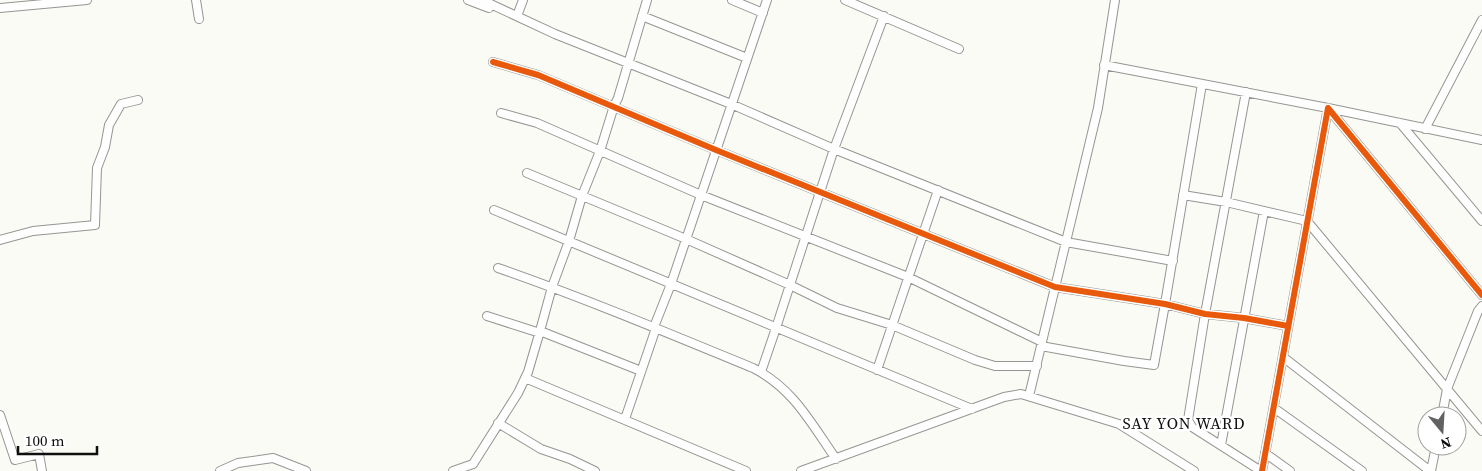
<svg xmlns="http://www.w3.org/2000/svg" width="1482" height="471" font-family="'Source Serif 4',serif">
  <rect width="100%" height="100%" fill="#fbfbf5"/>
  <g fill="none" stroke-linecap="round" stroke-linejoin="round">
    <defs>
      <path id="minor" d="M196,0L199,19
        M468,0L489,8
        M482,0L555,34L731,104L834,149L1066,242L1173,261
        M732,0L763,13
        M845,0L959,49
        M0,8L87,0
        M517,16L523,0
        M642,16L747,58
        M493,62L538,75L716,150L1055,287L1165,304L1205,314L1244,318L1288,326
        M1104,65L1328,108L1482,140
        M1246,92L1205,314L1188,420L1192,427L1261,471
        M501,113L537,123L701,195L908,277L1042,342
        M1400,123L1482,221
        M1425,129L1482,20
        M527,173L686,239L790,285L837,308L892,325L975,360L995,366H1037
        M1183,195L1226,202L1307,221L1447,389L1442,416
        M494,210L972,409
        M0,240L33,231L95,225L97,168L105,147L109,125L121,104L138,100
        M498,268C584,298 668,333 753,368C793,388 811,423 836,459
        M1482,306L1478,311L1447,389L1482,431
        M487,316L540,333
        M540,331L641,371
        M1041,346L1124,361L1154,365L1165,304L1202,84
        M1283,357L1430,471
        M877,370L938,190
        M761,372L776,328L834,149L884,16
        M525,378L746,471
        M1029,396L1098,108L1115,0
        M1274,408L1362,471
        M0,415L15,460L39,454L42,471
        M625,419L656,328L654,327L671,284L767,0
        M498,423L541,449L570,459L595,471
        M1221,445L1264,211
        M1265,453L1290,471
        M220,471L238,463L273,458L306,471
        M453,471L473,464L518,393L528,372L540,331L552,287L569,241L582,196L600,151L614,106L618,98L647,0
        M801,471L1004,397L1021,394L1119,424L1194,471
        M1262,471L1328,108L1482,295
        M1431,471L1436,446"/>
    </defs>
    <!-- minor casing -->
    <use href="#minor" stroke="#959593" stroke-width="10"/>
    <!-- minor -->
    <use href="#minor" stroke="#fefefe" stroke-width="8"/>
    <defs>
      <path id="cycleway" d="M493,62L538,75L716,150L1055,287L1165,304L1205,314L1244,318L1288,326
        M1262,471L1328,108L1482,295"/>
    </defs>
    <!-- cycleway casing -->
    <use href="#cycleway" stroke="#fff" stroke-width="9"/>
    <!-- cycleway -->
    <use href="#cycleway" stroke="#e8590c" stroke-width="6"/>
  </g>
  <g text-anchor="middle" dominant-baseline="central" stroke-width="5" stroke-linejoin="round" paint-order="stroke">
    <!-- quarter labels -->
    <g font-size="16" letter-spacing="1" fill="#0f0f0f" stroke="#fff">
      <text x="1184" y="423">SAY YON WARD</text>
    </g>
  </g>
  <!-- north arrow -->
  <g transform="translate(1442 431) rotate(162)"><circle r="24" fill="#ffffff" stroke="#9f9f9f"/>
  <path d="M0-4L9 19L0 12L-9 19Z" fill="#626260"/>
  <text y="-8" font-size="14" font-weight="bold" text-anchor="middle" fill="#0f0f0f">N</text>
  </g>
  <!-- scale -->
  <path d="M18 446v8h79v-8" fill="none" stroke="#0f0f0f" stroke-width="2.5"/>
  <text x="25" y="446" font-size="15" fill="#0f0f0f" stroke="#ffffff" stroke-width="4" paint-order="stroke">100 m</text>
</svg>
